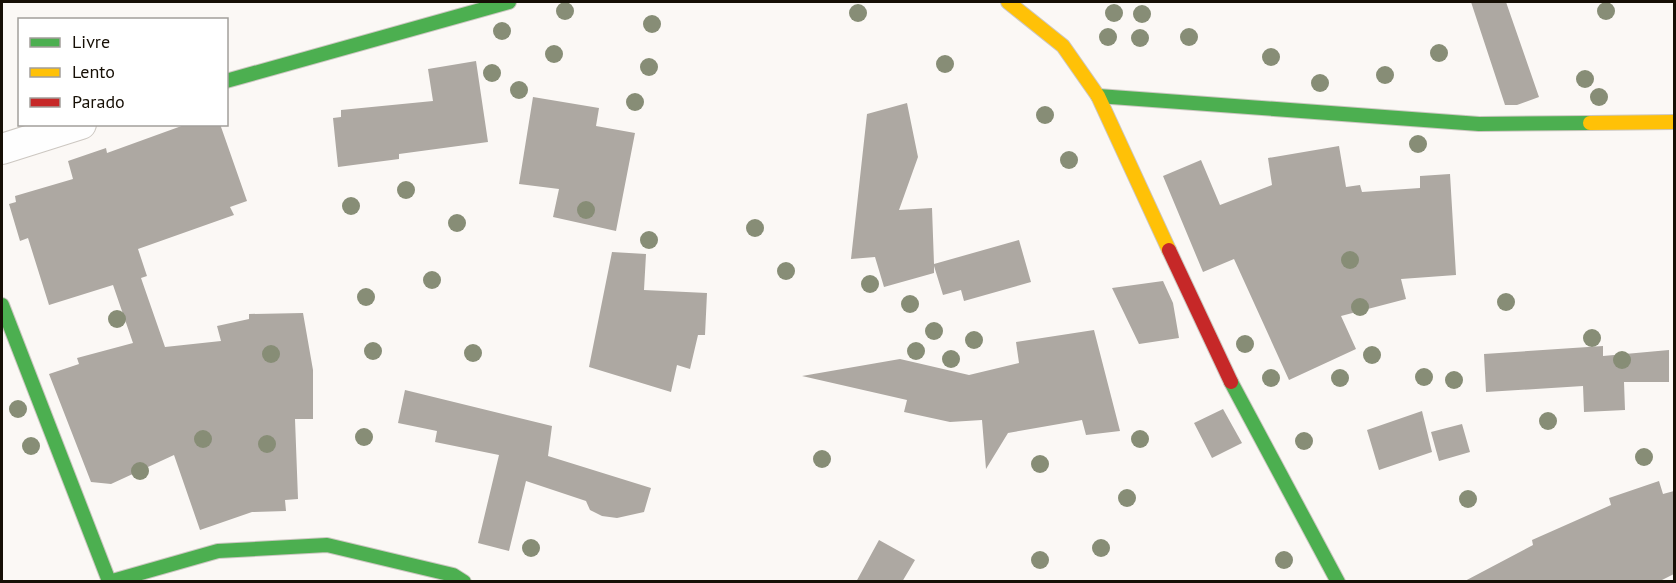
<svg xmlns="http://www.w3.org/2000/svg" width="1676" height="583" font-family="'PT Sans',sans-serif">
  <rect width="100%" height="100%" fill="#fbf8f5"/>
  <!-- building -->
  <path fill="#ada8a2" d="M1471,2H1506L1539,97L1517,105H1505Z
    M476,61L488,142L399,154V159L338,167L333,118L341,117V110L433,101L428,69Z
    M533,97L599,108L596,126L635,133L616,231L553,217L559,189L519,184Z
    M907,103L918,157L899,210L932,208L934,264L1019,240L1031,282L964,301L961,290L943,295L934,266V273L884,287L875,257L851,259L867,114Z
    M187,124H220L247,201L230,207L234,215L138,249L147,276L141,278L165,347L221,341L217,326L249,319V314L303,313L313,370V419H295L298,499L285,500L286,511L252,512L200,530L174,455L111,484L91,482L49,374L79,364L77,358L133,343L113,285L49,305L28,238L20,241L9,204L16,202L15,196L73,179L68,161L106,148L107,153Z
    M1339,146L1346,187L1360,185L1362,192L1420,188V176L1450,174L1456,275L1401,279L1406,299L1341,316L1356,349L1289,380L1234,259L1203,272L1163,176L1201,160L1220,205L1272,185L1268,158Z
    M612,252L646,254L644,290L707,293L705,335H698L690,369L677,365L671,392L589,367Z
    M1163,281L1173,303L1179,338L1139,344L1112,288Z
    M1094,330L1120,431L1086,435L1082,420L1008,433L986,469L982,420L950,422L904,412L907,400L802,376L900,359L969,375L1019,363L1016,342Z
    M1603,346V356L1669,350V382H1624L1625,410L1584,412L1583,386L1486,392L1484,354Z
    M405,390L552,426L548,456L651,488L644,512L617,518L602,516L590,510L586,501L526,481L509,551L478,543L499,455L435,442L437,431L398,423Z
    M1223,409L1242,443L1212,458L1194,423Z
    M1422,411L1432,452L1379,470L1367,430Z
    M1462,424L1470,452L1439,461L1431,432Z
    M1659,481L1663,494L1674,491V574L1658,582H1463L1533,545L1532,540L1611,505L1609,498Z
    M879,540L915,560L902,582H856Z"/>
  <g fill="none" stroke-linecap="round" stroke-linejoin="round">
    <defs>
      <path id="street" d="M2,149L81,124"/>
      <path id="fast" d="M226,81L509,2
        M1098,96L1479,124L1590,123
        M2,305L109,581
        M1231,382L1338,582
        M109,582L218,551L327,545L453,575L464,582"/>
      <path id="slow" d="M1008,2L1063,46L1098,96L1169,250
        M1590,123L1674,122"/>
      <path id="jam" d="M1169,250L1231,382"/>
    </defs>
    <!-- street casing -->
    <use href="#street" stroke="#ccc7c1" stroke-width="32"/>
    <!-- fast casing -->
    <use href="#fast" stroke="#ccc7c1" stroke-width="16"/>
    <!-- slow casing -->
    <use href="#slow" stroke="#ccc7c1" stroke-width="16"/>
    <!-- jam casing -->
    <use href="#jam" stroke="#ccc7c1" stroke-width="16"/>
    <!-- street -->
    <use href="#street" stroke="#fefefe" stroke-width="30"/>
    <!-- fast -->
    <use href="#fast" stroke="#4caf50" stroke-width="14"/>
    <!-- slow -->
    <use href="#slow" stroke="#ffc107" stroke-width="14"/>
    <!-- jam -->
    <use href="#jam" stroke="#c62828" stroke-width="14"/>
  </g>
  <!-- trees -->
  <g fill="#878d76">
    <circle cx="565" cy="11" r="9"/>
    <circle cx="1606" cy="11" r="9"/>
    <circle cx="858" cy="13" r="9"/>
    <circle cx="1114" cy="13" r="9"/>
    <circle cx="1142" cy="14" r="9"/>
    <circle cx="652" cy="24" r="9"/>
    <circle cx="502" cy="31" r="9"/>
    <circle cx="1108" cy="37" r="9"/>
    <circle cx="1189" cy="37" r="9"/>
    <circle cx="1140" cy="38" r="9"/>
    <circle cx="1439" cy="53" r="9"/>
    <circle cx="554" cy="54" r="9"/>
    <circle cx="1271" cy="57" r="9"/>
    <circle cx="945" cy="64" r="9"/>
    <circle cx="649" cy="67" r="9"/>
    <circle cx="492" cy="73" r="9"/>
    <circle cx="1385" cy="75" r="9"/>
    <circle cx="1585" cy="79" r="9"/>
    <circle cx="1320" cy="83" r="9"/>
    <circle cx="519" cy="90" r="9"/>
    <circle cx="1599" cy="97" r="9"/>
    <circle cx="635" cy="102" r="9"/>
    <circle cx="1045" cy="115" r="9"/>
    <circle cx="1418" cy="144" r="9"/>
    <circle cx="1069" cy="160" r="9"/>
    <circle cx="406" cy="190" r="9"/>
    <circle cx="351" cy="206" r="9"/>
    <circle cx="586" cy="210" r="9"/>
    <circle cx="457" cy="223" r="9"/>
    <circle cx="755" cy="228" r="9"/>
    <circle cx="649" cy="240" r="9"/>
    <circle cx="1350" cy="260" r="9"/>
    <circle cx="786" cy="271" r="9"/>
    <circle cx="432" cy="280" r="9"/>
    <circle cx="870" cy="284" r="9"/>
    <circle cx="366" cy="297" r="9"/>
    <circle cx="1506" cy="302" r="9"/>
    <circle cx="910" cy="304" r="9"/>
    <circle cx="1360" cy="307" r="9"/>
    <circle cx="117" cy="319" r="9"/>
    <circle cx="934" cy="331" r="9"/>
    <circle cx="1592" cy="338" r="9"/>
    <circle cx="974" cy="340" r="9"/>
    <circle cx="1245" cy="344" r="9"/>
    <circle cx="373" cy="351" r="9"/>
    <circle cx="916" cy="351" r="9"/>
    <circle cx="473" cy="353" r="9"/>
    <circle cx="271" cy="354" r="9"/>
    <circle cx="1372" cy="355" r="9"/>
    <circle cx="951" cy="359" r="9"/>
    <circle cx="1622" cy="360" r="9"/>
    <circle cx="1424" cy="377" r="9"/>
    <circle cx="1271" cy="378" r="9"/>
    <circle cx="1340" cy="378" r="9"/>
    <circle cx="1454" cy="380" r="9"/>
    <circle cx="18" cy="409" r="9"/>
    <circle cx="1548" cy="421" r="9"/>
    <circle cx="364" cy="437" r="9"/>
    <circle cx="203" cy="439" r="9"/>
    <circle cx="1140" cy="439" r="9"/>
    <circle cx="1304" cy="441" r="9"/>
    <circle cx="267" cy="444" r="9"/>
    <circle cx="31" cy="446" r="9"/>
    <circle cx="1644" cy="457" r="9"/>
    <circle cx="822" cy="459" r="9"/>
    <circle cx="1040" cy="464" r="9"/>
    <circle cx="140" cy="471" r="9"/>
    <circle cx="1127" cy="498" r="9"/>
    <circle cx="1468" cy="499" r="9"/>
    <circle cx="531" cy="548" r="9"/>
    <circle cx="1101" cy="548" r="9"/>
    <circle cx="1040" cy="560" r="9"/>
    <circle cx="1284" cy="560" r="9"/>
  </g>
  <!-- border -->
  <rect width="1676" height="583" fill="none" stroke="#160f05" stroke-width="6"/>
  <!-- legend -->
  <rect x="18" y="18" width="210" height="108" fill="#ffffff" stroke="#a29f9b" stroke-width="1.5"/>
  <rect x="30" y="38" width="30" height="9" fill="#4caf50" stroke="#a29f9b" stroke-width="1.5"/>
  <text x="72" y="48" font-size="18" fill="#160f05">Livre</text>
  <rect x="30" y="68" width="30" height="9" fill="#ffc107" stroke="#a29f9b" stroke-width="1.5"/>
  <text x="72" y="78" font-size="18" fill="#160f05">Lento</text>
  <rect x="30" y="98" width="30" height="9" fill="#c62828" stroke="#a29f9b" stroke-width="1.5"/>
  <text x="72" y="108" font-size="18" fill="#160f05">Parado</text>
</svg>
